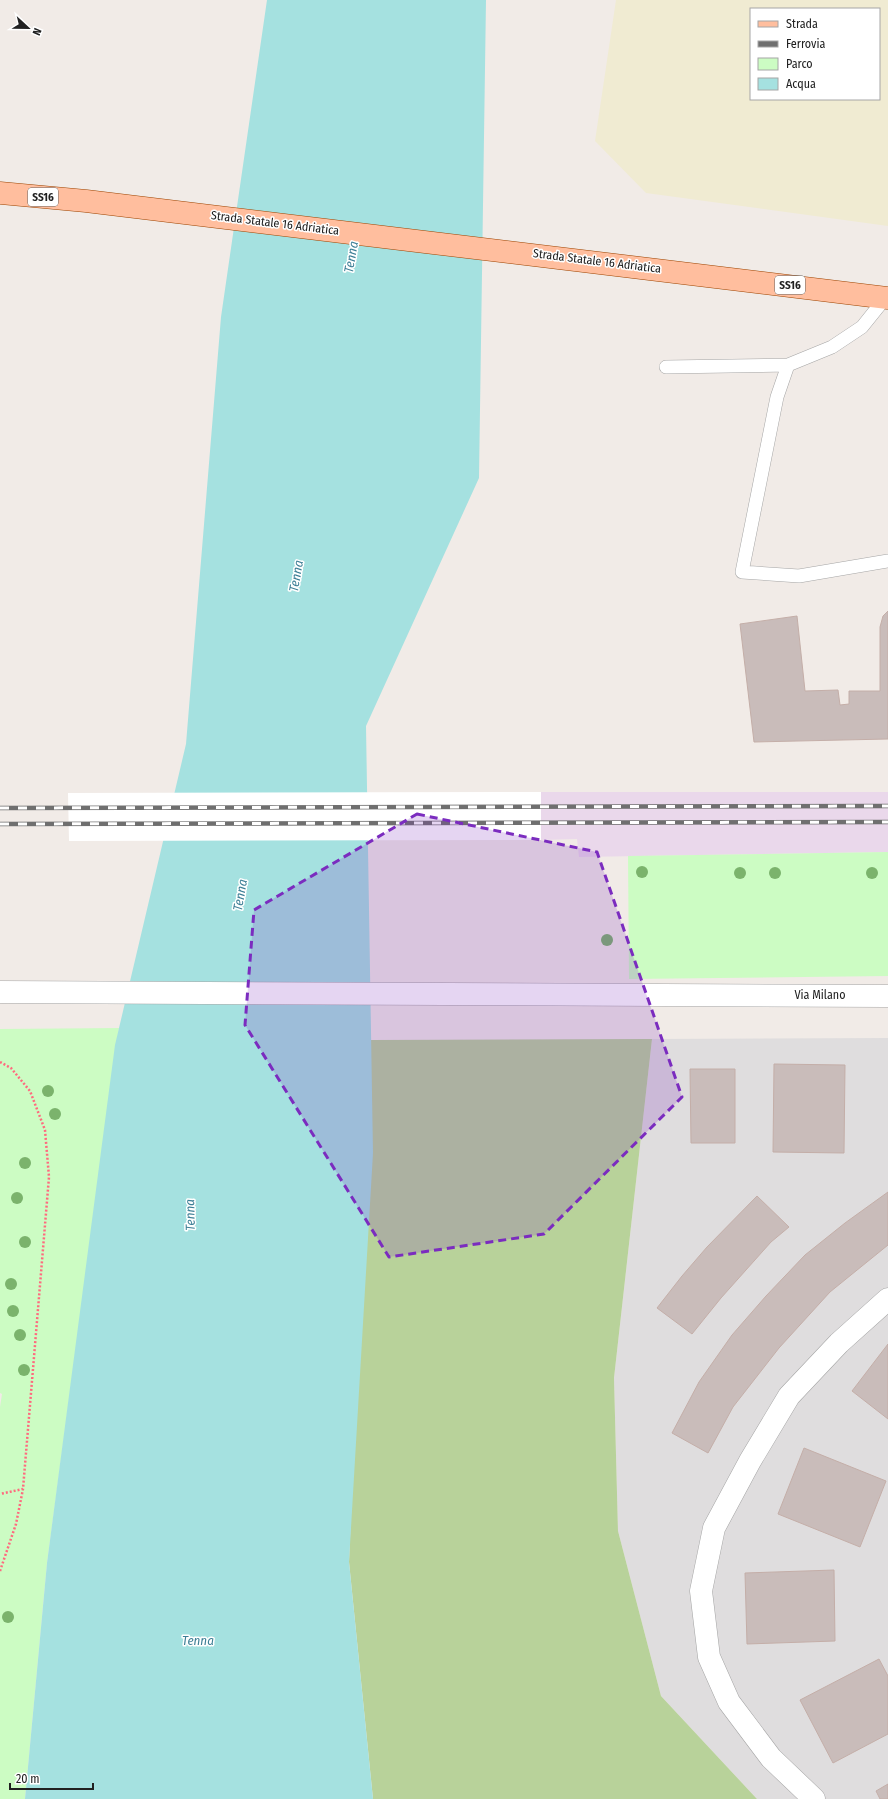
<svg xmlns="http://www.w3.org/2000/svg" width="888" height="1799" font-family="'Fira Sans Condensed',sans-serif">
  <rect width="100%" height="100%" fill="#f1ebe7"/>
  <!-- residential -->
  <path fill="#dfddde" d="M888,1038V1799H757L661,1696L618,1531L614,1378L652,1039Z"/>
  <!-- industrial -->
  <path fill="#ead8eb" d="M541,792H888V852L579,857L577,839L541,840Z"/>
  <!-- farmland -->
  <path fill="#f0ebd2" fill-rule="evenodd" d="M616,0H888V226L646,193L595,141ZM751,9H879V99H751Z"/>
  <!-- forest -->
  <path fill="#b8d29a" d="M652,1039L614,1378L618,1531L661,1696L757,1799H373L349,1562L371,1040Z"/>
  <!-- park -->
  <path fill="#ccfcc3" d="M888,852V976L629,979L628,856Z
    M119,1028L47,1563L25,1799H0V1407L2,1394L0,1393V1029Z"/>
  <!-- water -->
  <path fill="#a5e1e0" d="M267,0H486L479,478L366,726L373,1153L349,1562L373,1799H25L47,1563L115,1045L186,744L221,317Z"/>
  <!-- pier -->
  <path fill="#fff" d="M541,792V840L69,841L68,793Z"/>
  <!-- building -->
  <path fill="#c9bcba" stroke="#c4aea8" d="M888,611V739L754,742L740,624L797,616L805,691L838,690L840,705L849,704V691H880V627L883,616Z
    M774,1064L845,1065L844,1153L773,1152Z
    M690,1069H735V1143H691Z
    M888,1192V1245L830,1292L779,1348L733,1407L708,1453L672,1433L699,1382L732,1335L766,1296L805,1255L845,1223Z
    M757,1196L789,1227L771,1242L721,1298L692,1334L657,1308L682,1276L707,1247Z
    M888,1344V1419L852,1391Z
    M804,1448L886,1481L860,1547L778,1514Z
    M834,1570L835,1641L747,1644L745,1573Z
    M879,1659L888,1676V1734L833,1763L800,1700Z
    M888,1784V1799H880L876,1791Z"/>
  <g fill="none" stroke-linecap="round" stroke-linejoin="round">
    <defs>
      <path id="service" d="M788,365L777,397L742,572L799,576L888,561
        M666,367L788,365L832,347L862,327L886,297"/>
      <path id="minor" d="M814,1799L771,1758L729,1702L709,1657L701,1591L714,1528L750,1461L789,1396L839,1343L888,1299"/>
      <path id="tertiary" d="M0,992L888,996"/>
      <path id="primary" d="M0,193L86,201L888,298"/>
    </defs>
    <!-- service casing -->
    <use href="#service" stroke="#a5a5a5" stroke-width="14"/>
    <!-- minor casing -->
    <use href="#minor" stroke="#a5a5a5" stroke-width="23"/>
    <!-- tertiary casing -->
    <use href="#tertiary" stroke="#a5a5a5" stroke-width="23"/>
    <!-- primary casing -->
    <use href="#primary" stroke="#9d4400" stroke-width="23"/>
    <!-- path -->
    <path stroke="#ff6a7e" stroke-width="2.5" stroke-dasharray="2 2" stroke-linecap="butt" d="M0,1062L11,1068L30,1091L45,1130L49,1177L23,1489L0,1494
      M0,1571L16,1524L23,1489"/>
    <!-- service -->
    <use href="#service" stroke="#fff" stroke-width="13"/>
    <!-- minor -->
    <use href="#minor" stroke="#fff" stroke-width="22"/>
    <!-- tertiary -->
    <use href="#tertiary" stroke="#fff" stroke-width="22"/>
    <!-- primary -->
    <use href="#primary" stroke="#ffbe9e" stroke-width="22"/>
    <defs>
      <path id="rail" d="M0,808L888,806
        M0,824L888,822"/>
    </defs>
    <!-- rail casing -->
    <use href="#rail" stroke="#6f6f6f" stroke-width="4.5"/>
    <!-- rail -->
    <use href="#rail" stroke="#fff" stroke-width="3" stroke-dasharray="9" stroke-linecap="butt"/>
  </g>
  <!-- trees -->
  <g fill="#7bb36c">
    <circle cx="642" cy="872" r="6"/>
    <circle cx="740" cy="873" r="6"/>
    <circle cx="775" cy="873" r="6"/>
    <circle cx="872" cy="873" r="6"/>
    <circle cx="607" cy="940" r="6"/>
    <circle cx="48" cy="1091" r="6"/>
    <circle cx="55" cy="1114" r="6"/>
    <circle cx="25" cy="1163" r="6"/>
    <circle cx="17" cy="1198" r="6"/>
    <circle cx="25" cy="1242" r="6"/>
    <circle cx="11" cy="1284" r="6"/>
    <circle cx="13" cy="1311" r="6"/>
    <circle cx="20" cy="1335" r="6"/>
    <circle cx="24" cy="1370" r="6"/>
    <circle cx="8" cy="1617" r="6"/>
  </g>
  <!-- marked area -->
  <path fill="#7b2cbf" fill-opacity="0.2" stroke="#7b2cbf" stroke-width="3" stroke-dasharray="8 5" stroke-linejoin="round" d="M417,814L597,852L682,1097L544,1234L389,1257L245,1025L254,910Z"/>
  <g text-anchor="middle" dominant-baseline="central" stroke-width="3" stroke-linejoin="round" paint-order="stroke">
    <!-- shield labels -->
    <g fill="#fff" stroke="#646464" stroke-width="1">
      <rect x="28" y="188" width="30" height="18" rx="3"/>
      <rect x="775" y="276" width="30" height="18" rx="3"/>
    </g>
    <g font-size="11" font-weight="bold" fill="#212121">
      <text x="43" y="197">SS16</text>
      <text x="790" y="285">SS16</text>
    </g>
    <!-- street labels -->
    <g font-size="12" fill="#212121" stroke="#fff">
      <text transform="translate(275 223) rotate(7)">Strada Statale 16 Adriatica</text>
      <text transform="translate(597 261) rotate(7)">Strada Statale 16 Adriatica</text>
      <text x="820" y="995">Via Milano</text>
    </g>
    <!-- water labels -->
    <g font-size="13" font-style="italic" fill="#3c7e95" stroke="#fff">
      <text transform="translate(351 257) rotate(-80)">Tenna</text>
      <text transform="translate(296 576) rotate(-80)">Tenna</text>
      <text transform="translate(240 895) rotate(-80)">Tenna</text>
      <text transform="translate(190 1215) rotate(-91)">Tenna</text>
      <text x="198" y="1640">Tenna</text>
    </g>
  </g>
  <!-- legend -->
  <rect x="750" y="8" width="130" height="92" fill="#ffffff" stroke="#a6a6a6"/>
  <rect x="758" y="21" width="20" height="6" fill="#ffbe9e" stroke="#a6a6a6"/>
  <text x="786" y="28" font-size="12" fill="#212121">Strada</text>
  <rect x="758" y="41" width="20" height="6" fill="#6f6f6f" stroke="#a6a6a6"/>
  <text x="786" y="48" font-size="12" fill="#212121">Ferrovia</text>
  <rect x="758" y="58" width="20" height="12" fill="#ccfcc3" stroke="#a6a6a6"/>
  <text x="786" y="68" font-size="12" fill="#212121">Parco</text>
  <rect x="758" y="78" width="20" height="12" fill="#a5e1e0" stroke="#a6a6a6"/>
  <text x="786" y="88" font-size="12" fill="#212121">Acqua</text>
  <!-- north arrow -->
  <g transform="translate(28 28) rotate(112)" stroke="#ffffff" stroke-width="3" paint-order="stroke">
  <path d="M0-3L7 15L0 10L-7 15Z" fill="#212121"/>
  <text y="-6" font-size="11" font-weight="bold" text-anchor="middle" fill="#212121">N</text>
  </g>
  <!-- scale -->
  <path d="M10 1783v6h83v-6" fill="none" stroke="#212121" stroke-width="2"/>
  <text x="16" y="1783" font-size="12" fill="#212121" stroke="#ffffff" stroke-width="3" paint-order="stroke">20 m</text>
</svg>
